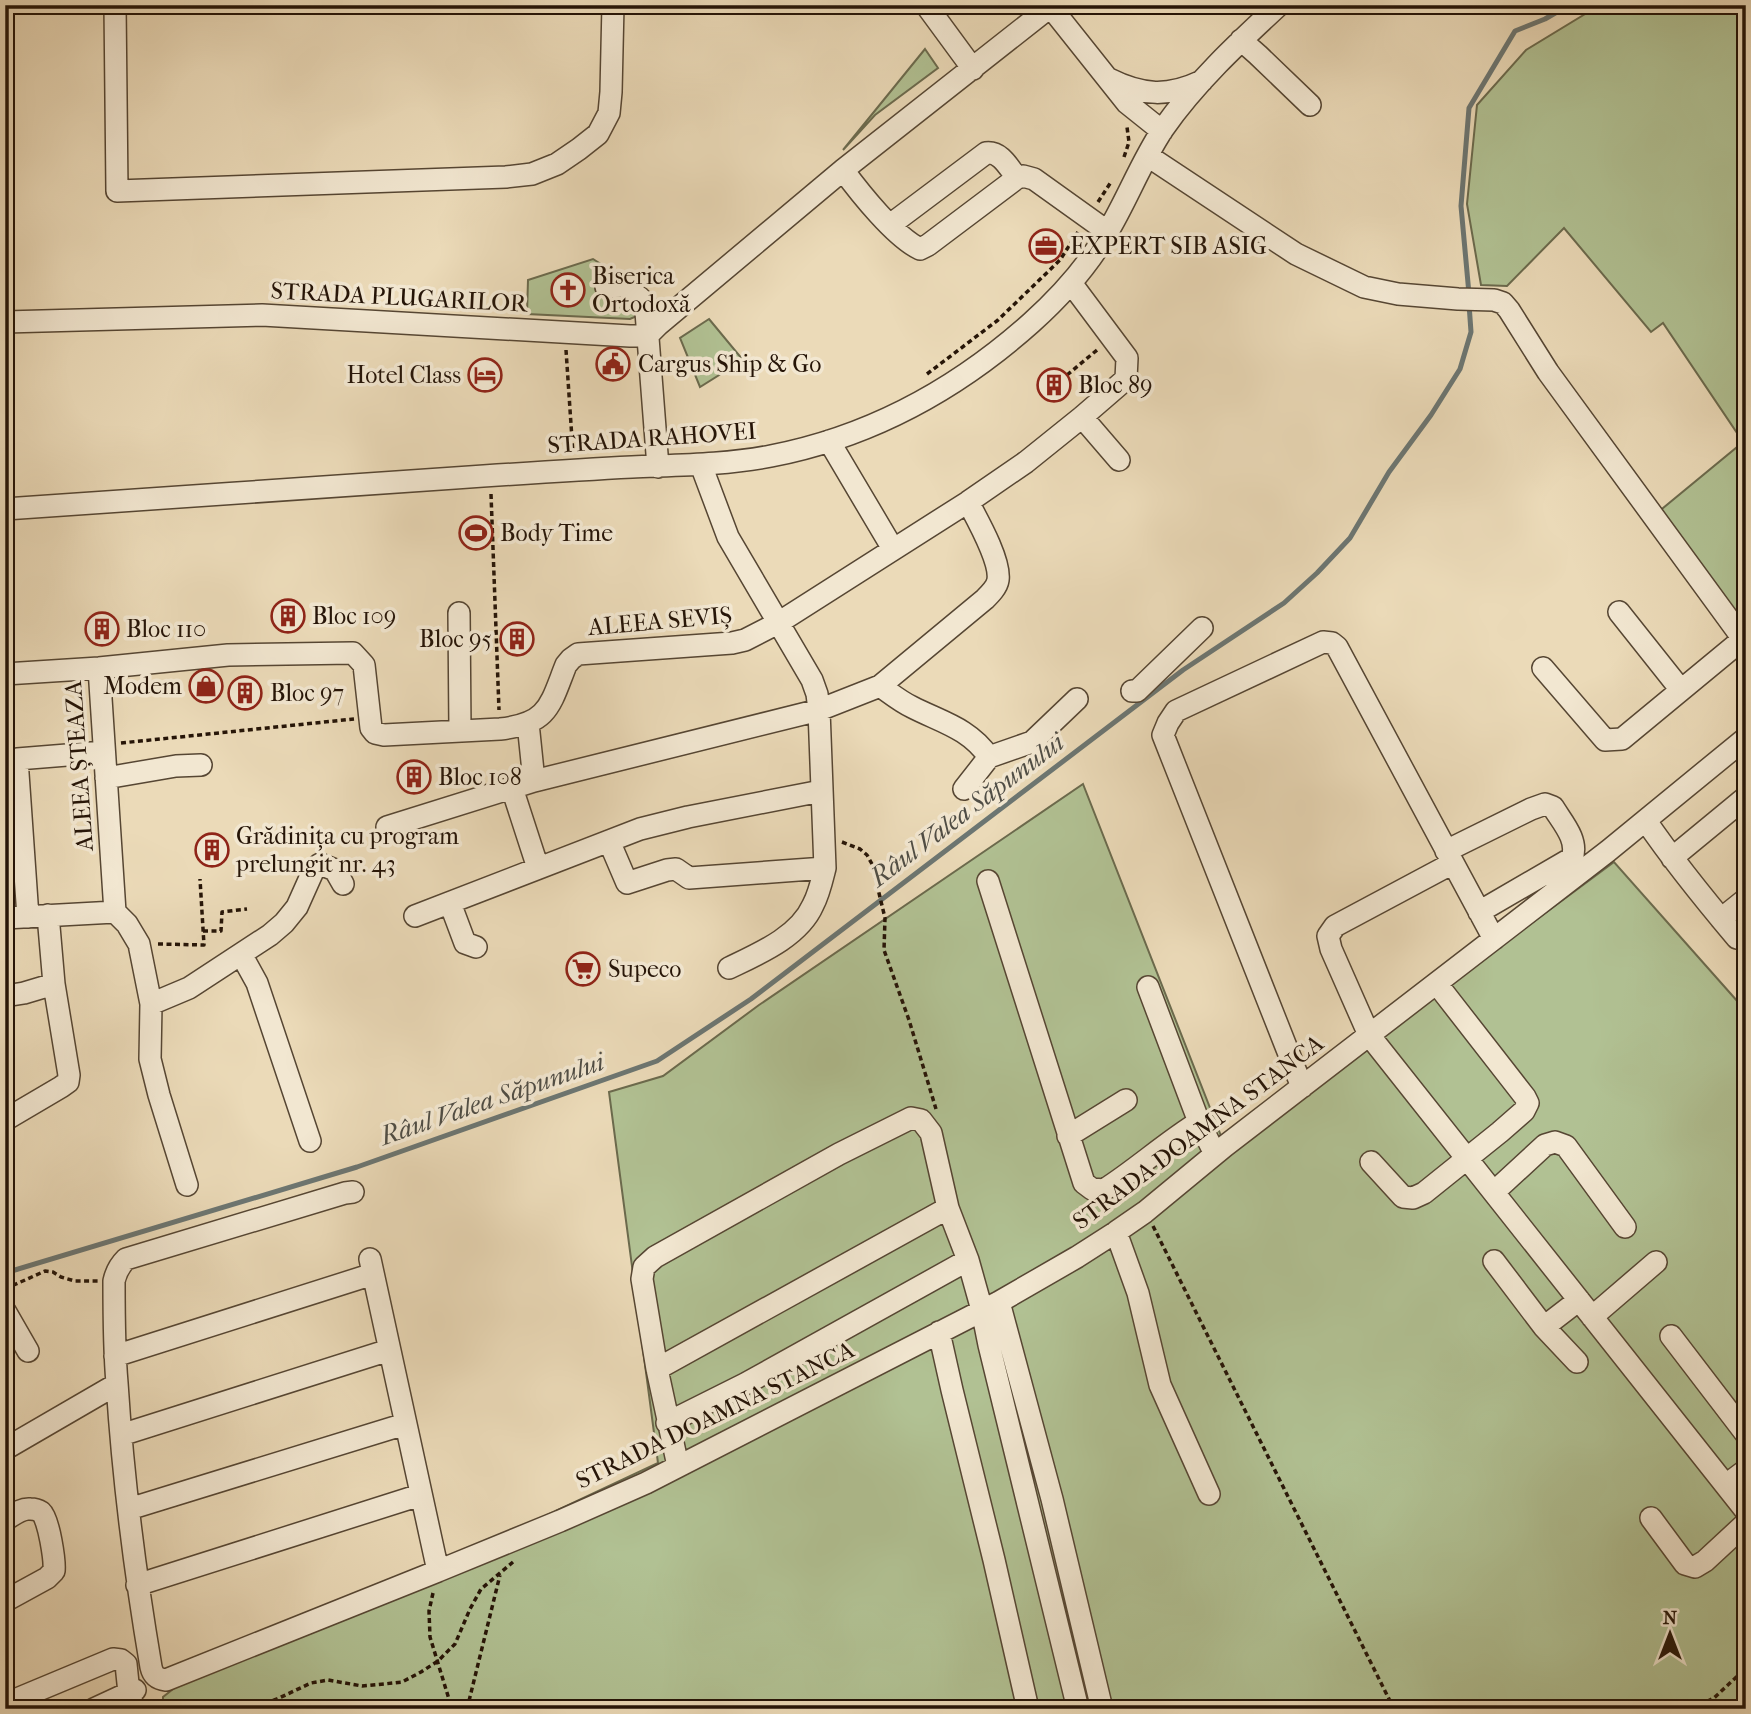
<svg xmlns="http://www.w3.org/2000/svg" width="1751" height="1714" font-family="'IM FELL French Canon',serif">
  <rect width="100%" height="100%" fill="#ebdab8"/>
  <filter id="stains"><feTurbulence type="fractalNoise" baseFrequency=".00286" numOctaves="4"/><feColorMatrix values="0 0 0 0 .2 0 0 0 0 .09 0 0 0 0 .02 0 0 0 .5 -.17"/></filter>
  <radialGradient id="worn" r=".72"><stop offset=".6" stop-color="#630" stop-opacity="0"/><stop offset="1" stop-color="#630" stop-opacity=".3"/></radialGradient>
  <!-- green -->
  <path fill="#b1c193" stroke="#6b6a4d" stroke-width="2" d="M1600,5H1746V633L1657,513L1737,447L1740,442L1739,436L1663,323L1651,332L1564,228L1507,286L1481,285L1467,204L1477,105L1526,50Z
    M925,49L938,68L875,115L843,150Z
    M593,259L661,302L646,312L630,319L527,314L528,280Z
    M709,319L743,360L700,387L680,338Z
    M1083,784L1225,1146L1285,1106L1614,862L1746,1011V1709H163V1697L187,1678L543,1517L658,1463L609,1092L663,1076L759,1005Z"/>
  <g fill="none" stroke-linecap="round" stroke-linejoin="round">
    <!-- stream -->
    <path stroke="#6c7672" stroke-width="5" d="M1469,294L1461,206L1469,108L1515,31L1545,19L1569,5
      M5,1273L357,1167L657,1061L751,999L1183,670L1284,603L1317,573L1350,538L1389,472L1431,415L1460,369L1471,332L1469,304"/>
    <defs>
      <path id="minor" d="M115,5L117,191L506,177L532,174L557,164L579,149L598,134L609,113L611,92L613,5
        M926,5L973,69
        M1049,5L1127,103L1162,131
        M1241,40L1258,55L1310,105
        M1109,79C1143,96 1168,97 1202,81
        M1148,156L1296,254L1364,287L1398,294L1458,299L1494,300L1503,303L1509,310L1548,372L1746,643
        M843,170C860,193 895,237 920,249L928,245L1017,178C1009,168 1001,151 986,153L890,225
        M1017,178L1023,176L1034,179L1108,232
        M606,287L624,286L640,298L646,312L658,467
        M5,322L262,315L630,336L648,335L658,325L843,170L1050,7
        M1082,417L1119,460
        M829,441L893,549
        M701,465L728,537L812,680L817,694L819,710L825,868C822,880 819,894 813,905C799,937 758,954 729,968
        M5,509C155,499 305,488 455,478C514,474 573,470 632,467C678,465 725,465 771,456C869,437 957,389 1031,323C1060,297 1087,267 1107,233C1127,200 1141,162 1163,129C1195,83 1238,43 1279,5
        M1619,612L1681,690
        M459,613L460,731
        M99,668L115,912
        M1543,668L1605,740L1622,739L1743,639
        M5,674L99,668L228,655L353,653L364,665L371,728L375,733L384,735L500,729C549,724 550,705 566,665L571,659L578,654L732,643L745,640L778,623L968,502L1026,462L1082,417L1126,379L1127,358L1071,283
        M880,686C890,693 901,702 912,707C941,722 969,728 989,757
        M1132,691H1137L1202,628
        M528,723L534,781
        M17,759L28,917
        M5,760L104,752
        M106,778L176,766L201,765
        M512,788L538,868
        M964,789L989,757L1032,742L1077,699
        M1646,821C1674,862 1705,900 1737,938L1746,939
        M387,827L534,781L819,710L880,686L985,599C990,594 997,587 998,580C1001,561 977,519 968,502
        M609,841L627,883L667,870L676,869L689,878L825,868
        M1446,851L1531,809L1545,804L1553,807C1562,822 1579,840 1572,858L1479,912
        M1672,858L1746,797
        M1453,863L1335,926L1328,936L1331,949L1369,1035L1746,1511
        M988,881L1084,1183L1092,1189L1104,1190C1137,1169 1165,1143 1199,1122
        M450,903L465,943L476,947
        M115,912L127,924L139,944L151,1004L150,1059L159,1095L187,1185
        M415,916L640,829L688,817L821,791
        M5,918L115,912
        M1721,919L1746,899
        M241,954L257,983L310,1141
        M1148,987L1199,1122L1215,1154
        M5,996L24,993L54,984
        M151,1004L189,988L270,935L284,923L297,907L314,869L320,864L335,870L343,884
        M1302,1087L1163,735L1168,723L1176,711L1323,642L1332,643L1337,647L1494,939
        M5,1120L61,1087L68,1082L69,1075L54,984L48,915
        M1068,1136L1126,1100
        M1371,1162L1403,1197L1413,1198L1424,1193L1500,1132L1524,1111L1528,1103L1525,1097L1437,984
        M353,1192L345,1193L126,1259C119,1266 116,1272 114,1281C114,1315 114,1349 117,1383C123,1478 135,1573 151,1667C153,1676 157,1679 166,1680L438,1571L370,1259
        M1494,1192L1545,1145L1555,1142L1566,1146L1625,1227
        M1116,1232L1138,1293L1160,1385L1209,1494
        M1494,1261L1544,1327L1577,1362
        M999,1302L1052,1499L1102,1709
        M5,1311L28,1351
        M1592,1317L1656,1262
        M1544,1327L1579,1300
        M939,1332L952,1390L994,1560L1028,1709
        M1671,1336L1746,1434
        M115,1356L373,1274
        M657,1369L948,1208
        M667,1423L745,1384L968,1260
        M121,1435L389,1350
        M5,1449L117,1384
        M678,1466L657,1369L642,1279L644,1267L655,1257L839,1154L911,1118L921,1120L931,1133L948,1208L968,1260L982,1310L989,1345L1078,1709
        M1726,1485L1746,1470
        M129,1509L405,1424
        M1651,1518L1685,1564L1695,1567L1705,1561L1746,1523
        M5,1520C12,1516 21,1508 30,1509C34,1509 38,1510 41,1512C49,1519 55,1561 54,1571L47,1578L5,1601
        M438,1571L560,1521L646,1483L999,1302L1077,1257L1116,1232L1145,1212L1225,1146L1608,851L1746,738
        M137,1585L420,1495
        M5,1704L113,1659L121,1660L126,1664L129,1693L134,1709
        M94,1709L135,1690"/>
    </defs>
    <!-- minor casing -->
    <use href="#minor" stroke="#564633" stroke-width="24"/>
    <!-- path -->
    <path stroke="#251407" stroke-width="3.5" stroke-dasharray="5 3.5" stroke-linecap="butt" d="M1124,157L1129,142L1127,127
      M1098,202L1111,182
      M566,350L573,454
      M927,374L998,320L1060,260L1078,232
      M1067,375L1097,350
      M491,494L499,710
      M121,743L354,719
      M842,842L860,849L867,855L872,864L885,918L884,950L909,1020L936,1109
      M203,931H221L222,912L247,909
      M158,944L204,945L200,879
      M1153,1226L1394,1709
      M5,1289L45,1271L53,1272L61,1277L75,1281H98
      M433,1593L429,1611L430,1637L452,1709
      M249,1709L277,1699L311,1683L328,1680L362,1686L384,1684L402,1682L421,1672L438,1661L455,1644L470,1609L481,1589L513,1562
      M467,1709L500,1575
      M1692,1709L1714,1698L1746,1668"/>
    <!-- minor -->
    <use href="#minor" stroke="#f2e7d1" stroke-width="21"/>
  </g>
  <!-- icons -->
  <defs>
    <symbol id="office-ring" viewBox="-11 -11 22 22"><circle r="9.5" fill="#f2e7d1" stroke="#8f2418" stroke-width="1.5"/><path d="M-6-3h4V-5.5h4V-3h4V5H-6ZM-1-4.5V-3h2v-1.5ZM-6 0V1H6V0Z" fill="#8f2418"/></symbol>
    <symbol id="church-ring" viewBox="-11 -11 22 22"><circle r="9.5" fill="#f2e7d1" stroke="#8f2418" stroke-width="1.5"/><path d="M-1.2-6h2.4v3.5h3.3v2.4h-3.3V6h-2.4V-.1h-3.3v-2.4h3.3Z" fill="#8f2418"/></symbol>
    <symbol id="civic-ring" viewBox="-11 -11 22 22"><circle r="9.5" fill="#f2e7d1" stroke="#8f2418" stroke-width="1.5"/><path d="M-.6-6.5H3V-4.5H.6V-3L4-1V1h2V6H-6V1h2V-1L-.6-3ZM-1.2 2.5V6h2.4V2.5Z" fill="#8f2418"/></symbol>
    <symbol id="hotel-ring" viewBox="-11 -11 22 22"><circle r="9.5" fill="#f2e7d1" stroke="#8f2418" stroke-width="1.5"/><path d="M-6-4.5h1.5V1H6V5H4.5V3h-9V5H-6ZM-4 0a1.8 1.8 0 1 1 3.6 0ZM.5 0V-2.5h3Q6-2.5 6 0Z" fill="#8f2418"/></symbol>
    <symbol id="building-ring" viewBox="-11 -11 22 22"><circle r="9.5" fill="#f2e7d1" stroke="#8f2418" stroke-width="1.5"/><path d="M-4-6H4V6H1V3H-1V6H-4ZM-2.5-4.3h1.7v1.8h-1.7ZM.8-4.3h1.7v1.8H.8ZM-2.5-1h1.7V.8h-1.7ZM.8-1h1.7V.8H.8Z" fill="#8f2418"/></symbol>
    <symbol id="stadium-ring" viewBox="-11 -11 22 22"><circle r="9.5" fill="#f2e7d1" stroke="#8f2418" stroke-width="1.5"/><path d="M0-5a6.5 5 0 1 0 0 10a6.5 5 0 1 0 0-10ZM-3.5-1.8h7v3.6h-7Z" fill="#8f2418"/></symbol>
    <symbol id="shop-ring" viewBox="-11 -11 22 22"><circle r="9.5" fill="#f2e7d1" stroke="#8f2418" stroke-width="1.5"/><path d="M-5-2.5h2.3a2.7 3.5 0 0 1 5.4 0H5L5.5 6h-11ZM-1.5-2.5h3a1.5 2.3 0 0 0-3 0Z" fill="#8f2418"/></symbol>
    <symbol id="supermarket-ring" viewBox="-11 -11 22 22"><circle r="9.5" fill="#f2e7d1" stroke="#8f2418" stroke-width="1.5"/><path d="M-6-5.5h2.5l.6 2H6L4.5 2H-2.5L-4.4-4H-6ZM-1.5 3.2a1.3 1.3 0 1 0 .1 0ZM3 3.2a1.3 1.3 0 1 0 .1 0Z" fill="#8f2418"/></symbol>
  </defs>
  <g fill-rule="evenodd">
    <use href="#office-ring" x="1027" y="227" width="38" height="38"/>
    <use href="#church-ring" x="549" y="271" width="38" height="38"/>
    <use href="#civic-ring" x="594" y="345" width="38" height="38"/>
    <use href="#hotel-ring" x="466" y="356" width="38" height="38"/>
    <use href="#building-ring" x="1035" y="366" width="38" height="38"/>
    <use href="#stadium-ring" x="457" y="514" width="38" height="38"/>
    <use href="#building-ring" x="269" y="597" width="38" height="38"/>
    <use href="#building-ring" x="83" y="610" width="38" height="38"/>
    <use href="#building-ring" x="498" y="620" width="38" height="38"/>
    <use href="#shop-ring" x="187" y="667" width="38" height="38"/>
    <use href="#building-ring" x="226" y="674" width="38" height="38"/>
    <use href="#building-ring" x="395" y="758" width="38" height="38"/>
    <use href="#building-ring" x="193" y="831" width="38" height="38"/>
    <use href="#supermarket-ring" x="564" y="950" width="38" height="38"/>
  </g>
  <g text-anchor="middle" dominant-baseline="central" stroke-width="7" stroke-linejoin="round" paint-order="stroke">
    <!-- poi labels -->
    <g font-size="24" fill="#251407" stroke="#f2e7d1" text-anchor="start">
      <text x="1070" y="246">EXPERT SIB ASIG</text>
      <text x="592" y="276">Biserica<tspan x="592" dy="28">Ortodoxă</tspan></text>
      <text x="638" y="364">Cargus Ship &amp; Go</text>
      <text x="461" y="375" text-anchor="end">Hotel Class</text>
      <text x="1078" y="385">Bloc 89</text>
      <text x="500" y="533">Body Time</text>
      <text x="312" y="616">Bloc 109</text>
      <text x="126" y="629">Bloc 110</text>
      <text x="492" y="639" text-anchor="end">Bloc 95</text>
      <text x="182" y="686" text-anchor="end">Modem</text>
      <text x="270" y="693">Bloc 97</text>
      <text x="438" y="777">Bloc 108</text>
      <text x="236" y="836">Grădinița cu program<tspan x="236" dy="28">prelungit nr. 43</tspan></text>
      <text x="608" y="969">Supeco</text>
    </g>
    <!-- street labels -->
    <g font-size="24" fill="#251407" stroke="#f2e7d1">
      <text transform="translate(399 297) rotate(3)">STRADA PLUGARILOR</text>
      <text transform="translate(652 438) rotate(-4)">STRADA RAHOVEI</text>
      <text transform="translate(660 621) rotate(-5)">ALEEA SEVIȘ</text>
      <text transform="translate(79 766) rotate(-94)">ALEEA ȘTEAZA</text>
      <text transform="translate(1198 1132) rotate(-37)">STRADA DOAMNA STANCA</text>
      <text transform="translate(715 1415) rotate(-26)">STRADA DOAMNA STANCA</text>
    </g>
    <!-- water labels -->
    <g font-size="26" font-style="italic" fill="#4f4d45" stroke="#f2e7d1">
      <text transform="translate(967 810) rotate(-37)">Râul Valea Săpunului</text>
      <text transform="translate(492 1099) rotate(-19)">Râul Valea Săpunului</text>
    </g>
  </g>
  <!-- margin -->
  <rect width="1751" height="1714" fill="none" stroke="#ebdab8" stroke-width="28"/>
  <rect x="7" y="7" width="1737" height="1700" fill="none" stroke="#251407" stroke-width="3.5"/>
  <rect x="14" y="14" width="1723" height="1686" fill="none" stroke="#251407" stroke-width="2"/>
  <!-- north arrow -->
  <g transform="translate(1670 1634)" stroke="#f2e7d1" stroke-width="5" paint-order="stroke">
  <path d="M0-5L12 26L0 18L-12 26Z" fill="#251407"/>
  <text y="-10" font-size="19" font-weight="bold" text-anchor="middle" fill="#251407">N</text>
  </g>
  <rect width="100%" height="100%" filter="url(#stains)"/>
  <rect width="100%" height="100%" fill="url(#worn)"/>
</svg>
